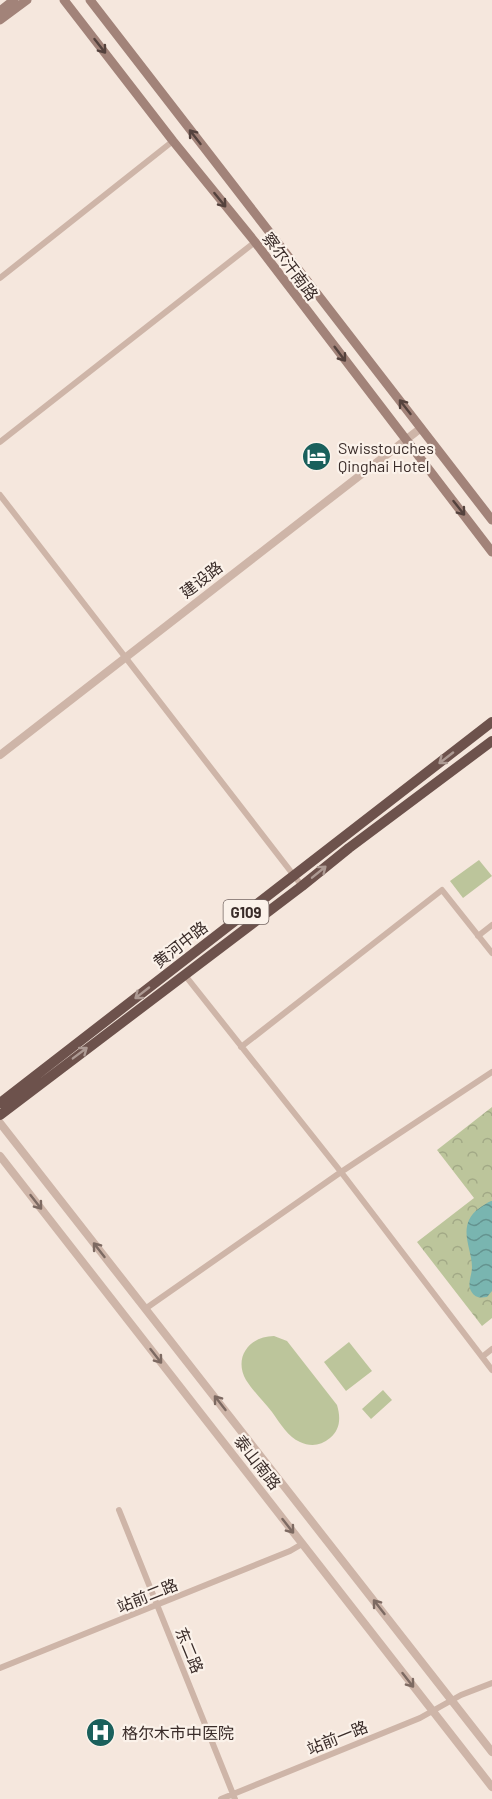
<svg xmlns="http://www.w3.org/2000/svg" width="492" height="1799" font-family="Barlow,'Noto Sans SC',sans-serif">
  <defs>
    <pattern id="forest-crowns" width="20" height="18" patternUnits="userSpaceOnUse" patternTransform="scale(1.5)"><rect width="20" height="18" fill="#bcc59b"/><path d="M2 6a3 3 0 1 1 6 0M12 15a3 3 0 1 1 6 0" fill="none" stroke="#a2a986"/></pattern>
    <pattern id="water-waves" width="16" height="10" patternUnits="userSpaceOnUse" patternTransform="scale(1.5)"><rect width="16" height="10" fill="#79b5b0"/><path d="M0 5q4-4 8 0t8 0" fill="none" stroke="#64938f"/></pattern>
  </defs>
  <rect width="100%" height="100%" fill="#f5e7dd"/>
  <!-- grass -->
  <path fill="#bcc59b" d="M479,860L492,876L463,898L450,881Z
    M274,1336L287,1341L337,1405C341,1418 340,1430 330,1438C321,1446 310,1447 300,1442C288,1437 280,1423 272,1412C264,1402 253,1391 246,1380C233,1357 250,1336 274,1336Z
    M349,1342L372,1371L346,1391L324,1362Z
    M383,1390L392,1400L371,1419L362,1409Z"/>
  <!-- forest -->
  <path fill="url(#forest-crowns)" d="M492,1107V1318L482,1326L417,1242L474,1198L437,1150Z"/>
  <!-- water -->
  <path fill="url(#water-waves)" d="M491,1201H492V1291L487,1297C480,1298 475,1298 471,1291C467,1284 472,1275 472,1267C472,1252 462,1235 469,1220C473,1211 483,1205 491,1201Z"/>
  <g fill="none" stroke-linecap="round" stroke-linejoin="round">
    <!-- minor -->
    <path stroke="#ceb5a8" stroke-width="6" d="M0,278L173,141
      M0,442L255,242
      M0,495L302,886
      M478,936L492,925
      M184,974L341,1172L492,1370
      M241,1047L442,890L492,953
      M145,1309L341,1172L492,1072
      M482,1357L492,1349
      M119,1510L235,1799
      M0,1668L290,1551L302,1544
      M221,1799L420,1718L461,1695L492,1683"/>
    <!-- tertiary -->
    <path stroke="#ceb5a8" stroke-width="8" d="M0,755L421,428
      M0,1123L492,1752
      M0,1156L492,1787"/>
    <!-- secondary -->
    <path stroke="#a28379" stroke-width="9" d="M64,0L173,141L255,242L492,552
      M90,0L492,520
      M0,11L14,0
      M0,20L27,0"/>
    <!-- trunk -->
    <path stroke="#6d524c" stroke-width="10" d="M0,1103L492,722
      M0,1115L302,886L349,848L492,741"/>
  </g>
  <!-- one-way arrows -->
  <defs><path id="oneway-shaft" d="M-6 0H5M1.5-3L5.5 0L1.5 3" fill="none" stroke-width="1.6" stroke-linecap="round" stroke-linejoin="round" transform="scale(1.5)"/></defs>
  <g stroke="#54423d">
    <use href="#oneway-shaft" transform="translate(100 46) rotate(52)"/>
    <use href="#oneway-shaft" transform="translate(195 137) rotate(-128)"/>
    <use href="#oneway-shaft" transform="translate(220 200) rotate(51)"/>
    <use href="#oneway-shaft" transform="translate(340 354) rotate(53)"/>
    <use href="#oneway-shaft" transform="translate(405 407) rotate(-128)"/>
    <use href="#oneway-shaft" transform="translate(459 508) rotate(52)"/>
  </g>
  <g stroke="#ad9a93">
    <use href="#oneway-shaft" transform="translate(446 758) rotate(142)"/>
    <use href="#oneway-shaft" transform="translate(319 872) rotate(-39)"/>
    <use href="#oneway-shaft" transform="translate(142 993) rotate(142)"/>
    <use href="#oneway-shaft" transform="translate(80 1053) rotate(-37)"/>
  </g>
  <g stroke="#7d6a62">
    <use href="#oneway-shaft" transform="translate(36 1202) rotate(52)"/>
    <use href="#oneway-shaft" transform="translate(99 1250) rotate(-128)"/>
    <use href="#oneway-shaft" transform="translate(156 1356) rotate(52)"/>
    <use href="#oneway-shaft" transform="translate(220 1403) rotate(-128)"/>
    <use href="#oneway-shaft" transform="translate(288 1526) rotate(52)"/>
    <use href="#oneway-shaft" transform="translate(379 1607) rotate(-128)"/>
    <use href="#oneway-shaft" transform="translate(408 1680) rotate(52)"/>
  </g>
  <!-- icons -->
  <defs>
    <symbol id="hotel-disc" viewBox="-11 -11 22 22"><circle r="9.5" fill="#1a605c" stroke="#fbf2ea"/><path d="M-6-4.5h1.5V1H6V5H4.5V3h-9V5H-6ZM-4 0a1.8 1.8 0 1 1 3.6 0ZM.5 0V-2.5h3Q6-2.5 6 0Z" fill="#fff"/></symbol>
    <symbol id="hospital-disc" viewBox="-11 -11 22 22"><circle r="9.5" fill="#1a605c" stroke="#fbf2ea"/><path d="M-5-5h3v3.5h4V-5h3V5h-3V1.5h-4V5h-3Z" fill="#fff"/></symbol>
  </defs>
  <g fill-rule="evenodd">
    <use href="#hotel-disc" x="300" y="440" width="33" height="33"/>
    <use href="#hospital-disc" x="84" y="1716" width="33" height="33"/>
  </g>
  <g text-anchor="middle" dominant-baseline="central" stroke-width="4.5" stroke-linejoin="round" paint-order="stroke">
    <!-- shield labels -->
    <rect fill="#fbf2ea" stroke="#746763" stroke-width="1.5" x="223.5" y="900" width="45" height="24" rx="4.5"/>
    <g font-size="15" font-weight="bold" fill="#3a2c29">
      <text x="246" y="912">G109</text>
    </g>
    <!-- street labels -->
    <g font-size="16" fill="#3a2c29" stroke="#fbf2ea">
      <text transform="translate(291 266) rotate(53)">察尔汗南路</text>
      <text transform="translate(201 579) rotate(-38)">建设路</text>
      <text transform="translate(180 944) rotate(-38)">黄河中路</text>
      <text transform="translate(258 1462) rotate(52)">泰山南路</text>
      <text transform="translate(147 1595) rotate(-22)">站前二路</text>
      <text transform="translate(190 1650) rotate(68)">东二路</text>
      <text transform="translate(337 1737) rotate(-22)">站前一路</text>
    </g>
    <!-- poi labels -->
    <g font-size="16" fill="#3a2c29" stroke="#fbf2ea" text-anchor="start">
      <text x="338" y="447">Swisstouches<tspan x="338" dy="18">Qinghai Hotel</tspan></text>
      <text x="122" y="1732">格尔木市中医院</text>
    </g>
  </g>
</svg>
